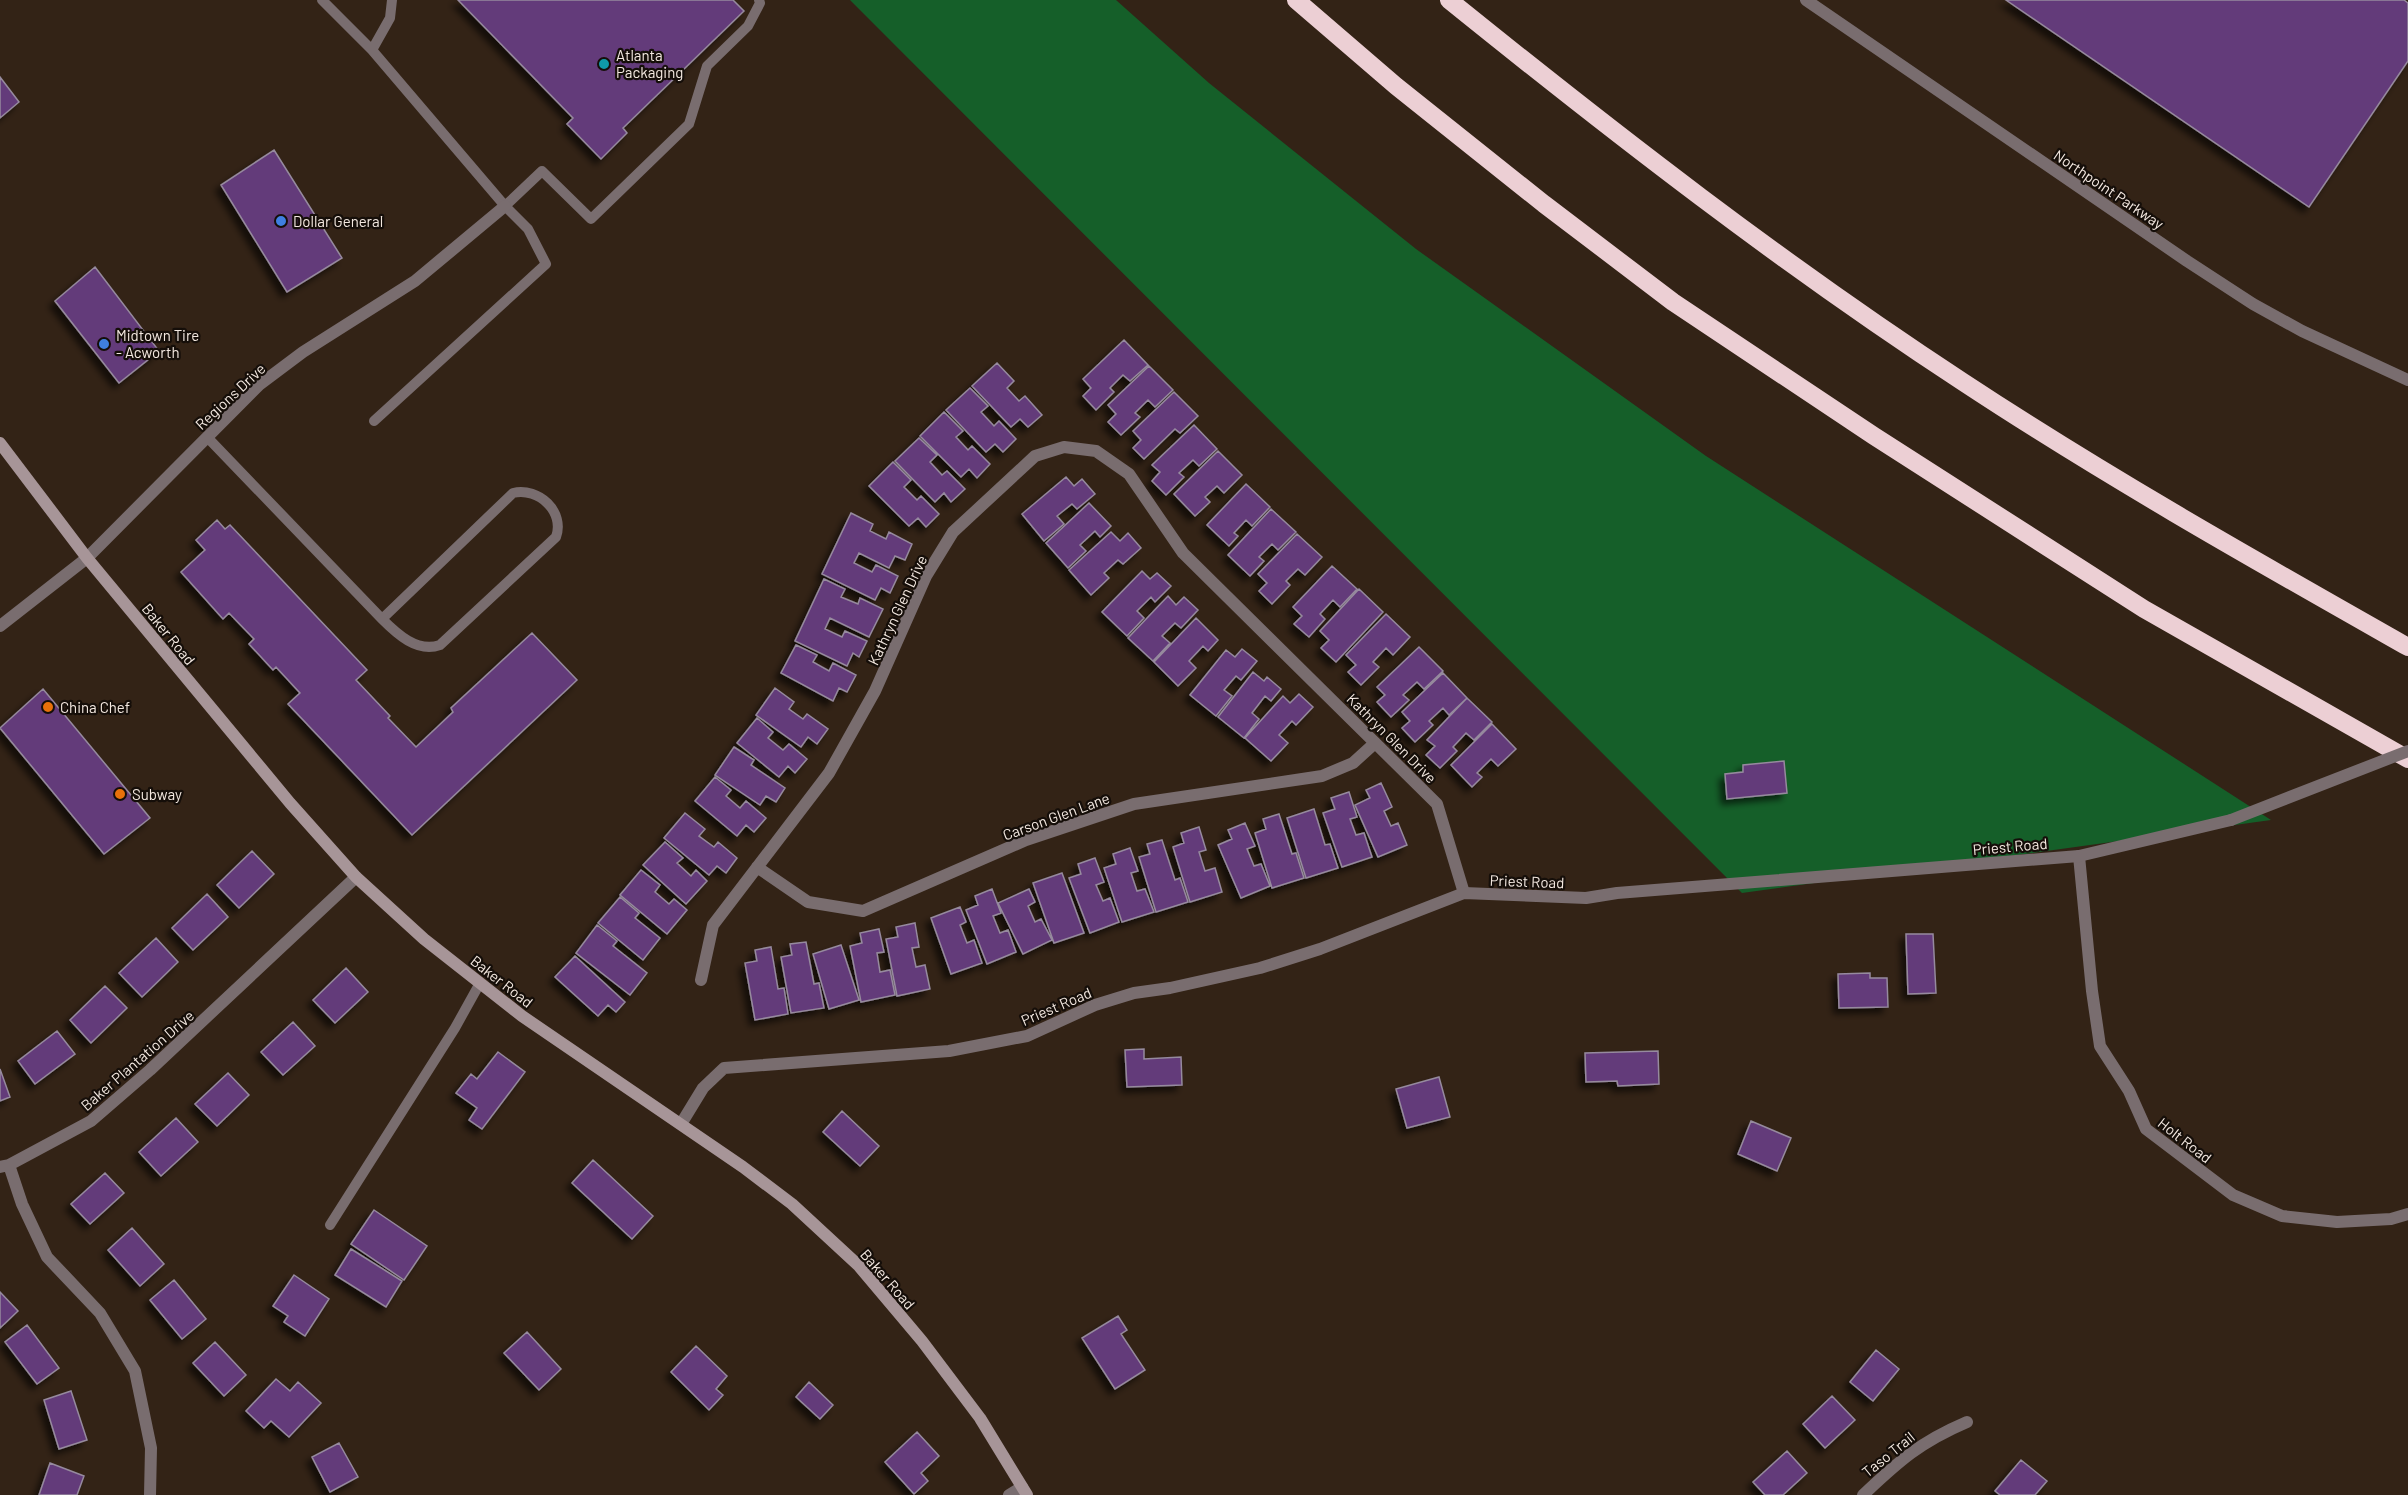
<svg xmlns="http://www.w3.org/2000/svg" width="2408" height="1495" font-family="Barlow,sans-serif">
  <defs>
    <filter id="shadow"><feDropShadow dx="-5.5" dy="5.5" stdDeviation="3" flood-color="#0009"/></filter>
  </defs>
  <rect width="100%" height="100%" fill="#332316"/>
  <!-- forest -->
  <path fill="#155f29" d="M850,0H1116L1209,83L1416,249L1706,456L2271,820L1742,893Z"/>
  <!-- building -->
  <path fill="#633a7a" stroke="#968a9e" stroke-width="1.5" filter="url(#shadow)" d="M458,0H733L744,11L623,128L627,133L601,159L567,124L573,118Z
    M2006,0H2404L2408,3V61L2309,207Z
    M0,77L19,102L0,118Z
    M274,150L342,258L287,292L221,185Z
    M95,267L159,351L119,383L55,301Z
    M1124,340L1148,365L1130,381L1123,375L1110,388L1114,392L1096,410L1083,396L1091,388L1083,379Z
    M997,363L1014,381L1007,388L1019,401L1025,396L1042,415L1028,427L1020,419L1011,427L972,386Z
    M1149,366L1173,390L1155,407L1148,400L1135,413L1140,417L1121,435L1108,422L1116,414L1108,405Z
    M970,388L988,406L981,412L994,426L999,421L1016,439L1003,452L995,444L986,452L946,410Z
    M1174,392L1198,416L1180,433L1175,429L1144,459L1133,448L1141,440L1133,431Z
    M944,412L963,431L956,437L968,450L972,446L990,464L977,478L969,469L961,477L920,436Z
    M1194,425L1217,449L1199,466L1193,460L1179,473L1184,477L1166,495L1152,481L1160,472L1152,465Z
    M919,438L937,455L930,462L942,475L947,471L965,489L951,502L944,493L935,502L895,461Z
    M1218,451L1242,475L1224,493L1217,486L1205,497L1210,502L1195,516L1174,494Z
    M893,462L911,480L904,487L917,500L921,496L939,514L926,527L918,518L909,526L869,486Z
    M1066,477L1074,486L1082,479L1095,494L1077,509L1072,504L1057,516L1064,524L1044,541L1022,514Z
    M1246,484L1270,507L1252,526L1246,520L1234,533L1238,536L1229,546L1207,525Z
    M1089,503L1111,526L1100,537L1095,531L1080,545L1086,551L1068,568L1046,543Z
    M1271,509L1296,532L1278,550L1272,544L1259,557L1264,561L1250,576L1228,555Z
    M851,513L873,524L870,531L886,539L889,532L912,544L905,560L895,556L889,568L859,553L854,563L872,572L876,565L898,576L890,593L881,588L875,600L822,574Z
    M217,520L225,529L230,525L367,670L356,680L390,716L388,718L416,747L453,712L451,708L532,633L577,680L412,835L288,704L300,693L276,667L273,670L249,644L254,639L229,613L223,619L181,572L205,550L196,540Z
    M1111,532L1120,541L1128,533L1141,548L1123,564L1118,560L1104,573L1109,578L1091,595L1069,570Z
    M1297,534L1322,557L1305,575L1298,569L1286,581L1290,585L1272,604L1259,591L1267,583L1258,574Z
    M1332,566L1357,589L1340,607L1333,600L1320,614L1325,619L1309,637L1294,624L1302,616L1293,607Z
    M1142,571L1150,579L1157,573L1171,586L1155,602L1151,597L1137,611L1144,618L1127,636L1102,612Z
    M824,579L845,589L841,597L858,604L860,598L883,609L869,637L830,618L825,629L842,637L845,631L867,641L859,657L853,653L847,666L795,641Z
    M1359,589L1383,612L1336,662L1321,648L1329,640L1320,631Z
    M1168,596L1176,605L1184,597L1198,610L1181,628L1175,623L1162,636L1170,643L1153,661L1128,638Z
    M1386,614L1410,637L1393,655L1386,648L1373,662L1379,667L1361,685L1348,672L1356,665L1346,655Z
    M1196,618L1218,640L1208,651L1203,646L1189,661L1196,668L1178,686L1154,662Z
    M796,645L817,655L813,662L829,671L833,663L856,675L847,692L839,688L833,701L781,673Z
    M1419,647L1443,671L1424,689L1417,682L1403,695L1409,700L1391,717L1377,702L1385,695L1377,687Z
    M1242,649L1257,661L1241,680L1236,676L1224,690L1232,696L1216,716L1190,695L1226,650L1235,657Z
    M1253,672L1264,681L1267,677L1281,689L1271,701L1265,696L1252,713L1259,719L1244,738L1218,717Z
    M1443,673L1467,698L1449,715L1443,708L1429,721L1433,725L1415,742L1402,728L1410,721L1402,712Z
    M775,688L794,702L789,709L803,719L807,714L828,729L817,744L808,737L801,747L756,715Z
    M43,689L150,818L104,854L0,728Z
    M1299,694L1313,707L1296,725L1292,721L1279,735L1288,743L1271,761L1245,738L1283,696L1290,703Z
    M1467,698L1492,722L1474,740L1466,733L1453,747L1457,751L1440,768L1426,755L1435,746L1427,740Z
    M757,718L773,732L768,738L783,750L789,744L807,759L795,773L788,766L779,777L737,743Z
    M1492,724L1516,749L1498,766L1491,759L1477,773L1482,777L1472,787L1451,765Z
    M734,747L754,760L751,765L785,788L776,802L766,796L760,805L715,775Z
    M1784,761L1787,793L1727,799L1725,774L1743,772V765Z
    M715,777L731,790L726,796L740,808L746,801L766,818L754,832L746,825L737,836L695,801Z
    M1381,783L1392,807L1384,811L1391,826L1398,823L1407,845L1378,857L1355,805L1370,798L1366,790Z
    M1349,792L1357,817L1350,819L1356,835L1364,833L1372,857L1342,867L1323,813L1335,809L1331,798Z
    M1314,809L1325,845L1330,844L1338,868L1306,878L1287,818Z
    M685,813L705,829L699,836L714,847L718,842L737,858L726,873L717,866L709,875L664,838Z
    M1279,814L1292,854L1296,853L1304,878L1272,888L1255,833L1266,829L1263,819Z
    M1245,823L1255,846L1247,849L1254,866L1261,864L1270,886L1241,898L1218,845L1232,839L1228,830Z
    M1199,827L1206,850L1199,852L1205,871L1215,868L1222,892L1190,902L1173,847L1184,843L1181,833Z
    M1162,840L1175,880L1180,878L1188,902L1156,912L1139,857L1150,854L1147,844Z
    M665,842L683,858L677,863L691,876L696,870L707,881L686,904L643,865Z
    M1130,848L1138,871L1131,873L1137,891L1145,889L1154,912L1122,922L1104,868L1116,864L1113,854Z
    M252,851L274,874L239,908L217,885Z
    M1095,858L1104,882L1096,885L1103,901L1110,898L1119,922L1090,933L1069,878L1081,874L1078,864Z
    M641,870L660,885L655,892L669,904L674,899L687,910L667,934L620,895Z
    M1062,873L1084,933L1054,943L1033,883Z
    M992,889L1001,913L993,916L1000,933L1008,930L1016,952L987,964L966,910L978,905L975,896Z
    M1029,889L1035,902L1028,906L1035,922L1041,919L1052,940L1023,954L998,903Z
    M207,894L228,917L193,950L172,928Z
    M620,897L639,913L635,918L660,938L643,960L598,923Z
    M960,907L966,922L960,925L967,943L974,940L982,963L951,974L931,918Z
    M915,923L919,947L912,948L916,967L925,965L930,989L897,996L886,939L898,937L896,927Z
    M597,925L617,941L613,946L647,973L630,995L576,953Z
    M879,929L884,952L877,953L880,972L890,970L895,995L861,1002L850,946L862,943L860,933Z
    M1906,934H1933L1936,993L1908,994Z
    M156,938L178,962L142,997L119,973Z
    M806,942L814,984L819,983L824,1008L791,1013L781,957L792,955L790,944Z
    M841,945L859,1000L829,1009L813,954Z
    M771,947L778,989L784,988L788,1014L755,1020L745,963L757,961L755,950Z
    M575,956L625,1002L616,1012L608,1005L598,1016L555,977Z
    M346,968L368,992L335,1023L313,1000Z
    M1870,973V978H1887L1888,1007L1839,1008L1838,974Z
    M105,986L127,1008L91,1043L70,1020Z
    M293,1022L315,1046L283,1075L261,1052Z
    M57,1031L75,1054L35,1084L18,1061Z
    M1144,1049V1059L1181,1057L1182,1085L1127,1087L1125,1050Z
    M1658,1051L1659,1084L1618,1086L1617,1081L1586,1082L1585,1053Z
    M498,1052L525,1072L482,1129L469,1120L477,1108L456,1093L471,1074L477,1079Z
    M0,1069L10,1097L0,1101Z
    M228,1073L249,1095L217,1126L195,1104Z
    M1439,1077L1450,1117L1407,1128L1396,1089Z
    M842,1111L879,1146L860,1166L823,1132Z
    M176,1118L198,1142L161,1176L139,1152Z
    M1751,1121L1791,1138L1777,1171L1738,1154Z
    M593,1160L653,1216L632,1239L572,1183Z
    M105,1173L124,1193L90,1224L71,1204Z
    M374,1210L427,1246L404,1280L351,1244Z
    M132,1228L164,1264L140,1286L108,1250Z
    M351,1249L402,1281L386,1307L335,1275Z
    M294,1275L329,1299L305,1336L284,1322L288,1316L273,1306Z
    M174,1280L206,1319L182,1339L150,1300Z
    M0,1292L18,1311L0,1328Z
    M1118,1316L1127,1330L1121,1334L1145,1370L1115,1389L1082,1338Z
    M27,1325L59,1368L37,1384L5,1342Z
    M527,1332L561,1369L539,1390L504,1353Z
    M215,1342L246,1375L224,1396L193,1363Z
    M696,1346L727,1376L716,1389L723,1395L709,1410L671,1372Z
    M1876,1350L1899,1369L1873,1401L1850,1382Z
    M276,1379L290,1391L298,1382L321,1403L289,1437L271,1421L264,1428L246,1411Z
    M809,1382L833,1405L820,1419L796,1397Z
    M71,1391L87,1440L59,1449L44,1400Z
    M1832,1396L1855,1420L1825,1448L1803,1424Z
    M917,1432L939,1456L921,1473L928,1481L914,1494L885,1462Z
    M339,1443L358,1477L330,1492L312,1457Z
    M1787,1451L1807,1473L1783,1495H1765L1753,1482Z
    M2021,1460L2047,1481L2035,1495H2000L1995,1491Z
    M50,1463L84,1476L77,1495H39Z"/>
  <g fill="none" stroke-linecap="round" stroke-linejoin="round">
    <!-- service -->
    <path stroke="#796d6f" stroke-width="10" d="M322,0L372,50L505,206L528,229L546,264L374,421
      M372,50L390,18L392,0
      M505,206L542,171L591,219L689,124L707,66L748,26L760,3L759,0
      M207,437L382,619C397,634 417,653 440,645L556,537C565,512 539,487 513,493L382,619
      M330,1225L455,1028L480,983"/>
    <!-- minor -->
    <path stroke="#796d6f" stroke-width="12" d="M1806,0L2187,261L2253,304L2302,331L2408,380
      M0,626L87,558L259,385L303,352L415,281L505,206
      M2079,856L2092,991L2100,1046L2129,1091L2146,1129L2233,1195L2282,1216L2337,1222L2391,1219L2408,1214
      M757,867L808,902L863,911L1026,840L1134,804L1322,776L1353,763L1375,743
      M701,980L713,925L829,773L875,691L926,576L953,532L1035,456L1064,447L1096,451L1129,474L1183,553L1437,804L1464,893
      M9,1165L22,1204L47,1257L100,1313L135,1371L151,1448L150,1495
      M0,1167L9,1165L91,1121L150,1070L356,877
      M1009,1495L1022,1487
      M1863,1495C1899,1461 1920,1442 1967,1422"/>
    <!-- tertiary -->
    <path stroke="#796d6f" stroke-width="12" d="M681,1124L703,1088L724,1068L949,1051L1027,1036L1095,1005L1134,993L1170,988L1260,968L1320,949L1464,893L1586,898L1617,893L2079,856L2231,820"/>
    <!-- secondary -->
    <path stroke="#a79598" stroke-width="12" d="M0,443L87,558L290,803L356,877L424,939L522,1016L743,1167L792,1204L858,1265L922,1341L980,1418L1027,1495"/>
    <!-- motorway -->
    <path stroke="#eccfd4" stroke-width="18" d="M1296,0L1396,86L1544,204L1673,302L1874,436L2144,609L2408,759
      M1449,0C1615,134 1784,265 1963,382C2107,477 2258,562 2408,647"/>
    <!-- tertiary-bridge -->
    <path stroke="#796d6f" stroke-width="12" d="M2231,820L2408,751"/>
  </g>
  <!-- markers -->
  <circle fill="#0f9aa8" stroke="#150e09" stroke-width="2" cx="604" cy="64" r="6"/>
  <g fill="#3f7fe0" stroke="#150e09" stroke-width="2">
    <circle cx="281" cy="221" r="6"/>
    <circle cx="104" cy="344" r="6"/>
  </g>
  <g fill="#e8710a" stroke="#150e09" stroke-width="2">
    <circle cx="48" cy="707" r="6"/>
    <circle cx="120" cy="794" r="6"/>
  </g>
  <g text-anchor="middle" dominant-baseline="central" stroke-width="4.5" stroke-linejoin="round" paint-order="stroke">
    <!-- poi labels -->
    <g font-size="15" fill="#f4e9e1" stroke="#150e09" text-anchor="start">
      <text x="616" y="55">Atlanta<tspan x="616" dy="17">Packaging</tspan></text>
      <text x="293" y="221">Dollar General</text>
      <text x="116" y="335">Midtown Tire<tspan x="116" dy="17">- Acworth</tspan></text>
      <text x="60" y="707">China Chef</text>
      <text x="132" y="794">Subway</text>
    </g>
    <!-- street labels -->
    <g font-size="15" fill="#f4e9e1" stroke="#150e09">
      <text transform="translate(2109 189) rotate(34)">Northpoint Parkway</text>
      <text transform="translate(230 396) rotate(-43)">Regions Drive</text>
      <text transform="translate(897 610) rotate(-65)">Kathryn Glen Drive</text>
      <text transform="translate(169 634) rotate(51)">Baker Road</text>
      <text transform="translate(1392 738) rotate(45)">Kathryn Glen Drive</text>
      <text transform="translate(1056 816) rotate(-20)">Carson Glen Lane</text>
      <text transform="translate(2010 846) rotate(-5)">Priest Road</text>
      <text transform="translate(1527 881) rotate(2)">Priest Road</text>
      <text transform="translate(502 981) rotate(38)">Baker Road</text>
      <text transform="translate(1056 1006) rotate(-23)">Priest Road</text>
      <text transform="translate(137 1060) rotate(-41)">Baker Plantation Drive</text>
      <text transform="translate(2185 1140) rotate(38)">Holt Road</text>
      <text transform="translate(888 1279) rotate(49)">Baker Road</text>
      <text transform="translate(1888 1454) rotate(-39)">Taso Trail</text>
    </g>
  </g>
</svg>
